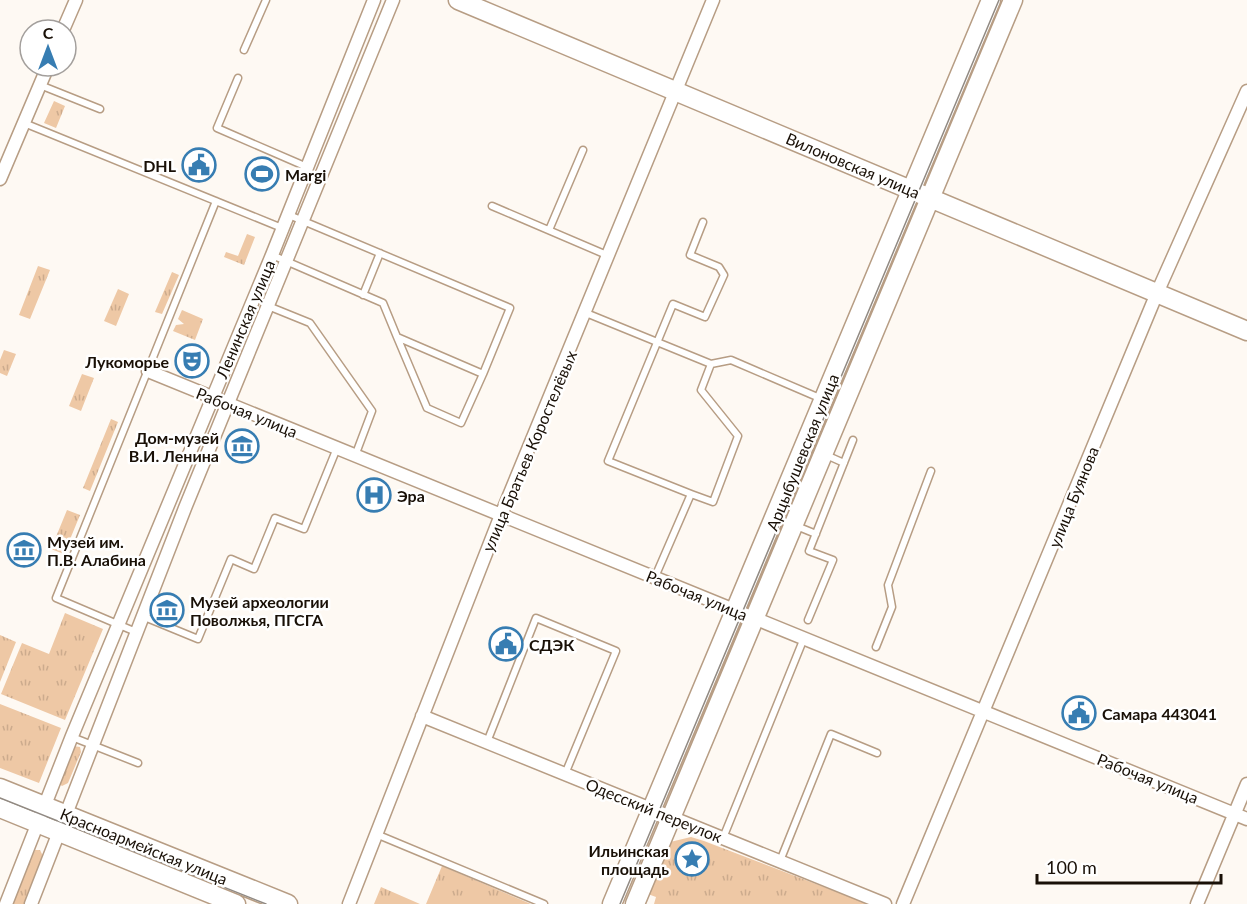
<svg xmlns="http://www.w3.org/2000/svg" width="1247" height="904" font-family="Lato,sans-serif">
  <defs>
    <pattern id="grass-tufts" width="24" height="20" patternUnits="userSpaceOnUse" patternTransform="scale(1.5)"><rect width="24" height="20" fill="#eec8a5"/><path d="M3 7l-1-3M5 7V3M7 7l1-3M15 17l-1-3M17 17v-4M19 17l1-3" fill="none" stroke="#ccab8d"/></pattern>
  </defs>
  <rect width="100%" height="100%" fill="#fef9f3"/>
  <!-- grass -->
  <path fill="url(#grass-tufts)" d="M54,101L65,106L56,128L44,123Z
    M247,234L255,237L244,265L224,257L226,252L238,256Z
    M38,266L50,270L30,319L19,315Z
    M172,272L179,275L162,314L155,312Z
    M118,289L129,294L116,326L104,321Z
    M182,310L203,319L195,340L173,331L176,325L184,324L178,319Z
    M4,350L16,354L7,376L0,373V360Z
    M82,374L94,378L81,411L69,406Z
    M111,419L118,422L90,491L83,488Z
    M67,510L80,515L64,554L51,549Z
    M65,613L103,629L65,720L1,694L22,643L49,654Z
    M0,635L16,642L0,682Z
    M0,704L61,728L39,783L0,768Z
    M73,746L80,747L81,752L68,783L62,786L58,783Z
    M691,837L704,841L868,904H654L656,897L645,893L666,843Z
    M35,850H40L43,856L24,904H12Z
    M442,866L531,904H426Z
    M381,887L420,904H374Z"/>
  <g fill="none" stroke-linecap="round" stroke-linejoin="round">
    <defs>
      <path id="service" d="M244,50L266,0
        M238,78L217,128L307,167
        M40,85L100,109
        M24,123L282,228
        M492,206L609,256
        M549,230L583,150
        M272,255L383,303L397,337L483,374L510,308L289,215
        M363,295L380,253
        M268,306L310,323L372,411L355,456
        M586,313L711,364L731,360L822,399
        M397,337L427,408L461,423L483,374
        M826,455L844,463
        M691,494L713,502L738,436L701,390L711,364
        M794,525L816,534
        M655,577L691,494L608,461L673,304L705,317L724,275L719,267L690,255L703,222
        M142,616L198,639L231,559L254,569L275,518L304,529L337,448
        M808,620L833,560L809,551L853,440
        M136,632L56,598L216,201
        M876,647L892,607L888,585L931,471
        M72,737L138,763
        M487,742L536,618L616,651L565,774
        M376,834L544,904
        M723,838L804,638
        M780,861L831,734L877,753"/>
      <path id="minor" d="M63,30L76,0
        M0,179L48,66
        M148,371L1247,819
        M422,716L885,904
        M6,904L72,736L272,255L374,0
        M31,904L185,508L393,0
        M349,904L501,515L713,0
        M903,904L1157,293L1247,91
        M1197,904L1247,784"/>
      <path id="secondary" d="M458,0L1247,331
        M0,788L288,904
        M0,808L236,904
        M612,904L991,0
        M635,904L1013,0"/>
    </defs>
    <!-- service casing -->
    <use href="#service" stroke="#b79d84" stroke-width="9"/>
    <!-- minor casing -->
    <use href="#minor" stroke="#b79d84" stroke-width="15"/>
    <!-- secondary casing -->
    <use href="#secondary" stroke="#b79d84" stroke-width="21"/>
    <!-- service -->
    <use href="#service" stroke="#fff" stroke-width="6"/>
    <!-- minor -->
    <use href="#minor" stroke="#fff" stroke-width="12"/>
    <!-- secondary -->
    <use href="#secondary" stroke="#fff" stroke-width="18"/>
    <!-- tram -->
    <path stroke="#918a83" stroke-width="1.5" d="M0,798L266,904
      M620,904L999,0"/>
  </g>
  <!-- icons -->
  <defs>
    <symbol id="civic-ring" viewBox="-11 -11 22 22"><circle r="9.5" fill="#fff" stroke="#377db2" stroke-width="1.5"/><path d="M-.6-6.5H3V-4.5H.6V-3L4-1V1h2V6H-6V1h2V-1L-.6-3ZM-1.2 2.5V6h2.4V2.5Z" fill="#377db2"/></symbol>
    <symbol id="stadium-ring" viewBox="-11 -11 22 22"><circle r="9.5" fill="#fff" stroke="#377db2" stroke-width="1.5"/><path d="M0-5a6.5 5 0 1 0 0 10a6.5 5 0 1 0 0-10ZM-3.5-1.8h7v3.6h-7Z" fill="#377db2"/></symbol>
    <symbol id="theatre-ring" viewBox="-11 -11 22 22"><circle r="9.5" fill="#fff" stroke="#377db2" stroke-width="1.5"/><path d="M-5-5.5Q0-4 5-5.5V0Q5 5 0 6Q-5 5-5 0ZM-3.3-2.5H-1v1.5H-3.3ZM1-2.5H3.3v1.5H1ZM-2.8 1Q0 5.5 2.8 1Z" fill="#377db2"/></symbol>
    <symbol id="museum-ring" viewBox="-11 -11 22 22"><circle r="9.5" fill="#fff" stroke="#377db2" stroke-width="1.5"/><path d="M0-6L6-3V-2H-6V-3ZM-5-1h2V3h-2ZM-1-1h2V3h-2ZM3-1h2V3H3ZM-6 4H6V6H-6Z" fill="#377db2"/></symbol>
    <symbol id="hospital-ring" viewBox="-11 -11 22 22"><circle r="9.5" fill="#fff" stroke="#377db2" stroke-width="1.5"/><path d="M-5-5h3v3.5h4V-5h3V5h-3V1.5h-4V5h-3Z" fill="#377db2"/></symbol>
    <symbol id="sight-ring" viewBox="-11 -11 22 22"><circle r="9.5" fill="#fff" stroke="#377db2" stroke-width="1.5"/><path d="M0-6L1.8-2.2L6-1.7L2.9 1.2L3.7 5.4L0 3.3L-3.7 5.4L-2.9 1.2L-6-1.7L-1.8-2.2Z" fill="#377db2"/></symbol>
  </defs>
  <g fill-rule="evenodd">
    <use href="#civic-ring" x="180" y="146" width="38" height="38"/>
    <use href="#stadium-ring" x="243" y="155" width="38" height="38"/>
    <use href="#theatre-ring" x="173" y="342" width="38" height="38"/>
    <use href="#museum-ring" x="223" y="427" width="38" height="38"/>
    <use href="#hospital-ring" x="355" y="476" width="38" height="38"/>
    <use href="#museum-ring" x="5" y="531" width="38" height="38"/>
    <use href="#museum-ring" x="148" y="591" width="38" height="38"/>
    <use href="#civic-ring" x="487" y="625" width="38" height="38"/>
    <use href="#civic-ring" x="1060" y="694" width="38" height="38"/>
    <use href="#sight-ring" x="673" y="840" width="38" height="38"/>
  </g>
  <g text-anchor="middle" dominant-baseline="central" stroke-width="5" stroke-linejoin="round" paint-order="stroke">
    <!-- poi labels -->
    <g font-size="16" font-weight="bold" fill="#191007" stroke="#fff" text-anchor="start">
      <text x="176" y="165" text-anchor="end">DHL</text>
      <text x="285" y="174">Margi</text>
      <text x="169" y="361" text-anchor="end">Лукоморье</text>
      <text x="219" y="437" text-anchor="end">Дом-музей<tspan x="219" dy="18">В.И. Ленина</tspan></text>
      <text x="397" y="495">Эра</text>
      <text x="47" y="541">Музей им.<tspan x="47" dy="18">П.В. Алабина</tspan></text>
      <text x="190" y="601">Музей археологии<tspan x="190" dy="18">Поволжья, ПГСГА</tspan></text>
      <text x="529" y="644">СДЭК</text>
      <text x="1102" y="713">Самара 443041</text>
      <text x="669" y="850" text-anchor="end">Ильинская<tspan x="669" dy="18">площадь</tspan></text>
    </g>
    <!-- street labels -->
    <g font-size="16" fill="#191007" stroke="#fff">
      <text transform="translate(853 165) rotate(23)">Вилоновская улица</text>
      <text transform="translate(245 319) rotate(-67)">Ленинская улица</text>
      <text transform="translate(247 412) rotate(22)">Рабочая улица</text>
      <text transform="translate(529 451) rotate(-67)">улица Братьев Коростелёвых</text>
      <text transform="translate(802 452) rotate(-68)">Арцыбушевская улица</text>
      <text transform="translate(1073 497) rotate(-68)">улица Буянова</text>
      <text transform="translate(697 595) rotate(22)">Рабочая улица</text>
      <text transform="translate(1148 778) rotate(22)">Рабочая улица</text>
      <text transform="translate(654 810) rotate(22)">Одесский переулок</text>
      <text transform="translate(144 846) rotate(22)">Красноармейская улица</text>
    </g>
  </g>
  <!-- north arrow -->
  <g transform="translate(48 48)"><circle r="28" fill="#ffffff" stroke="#a39f9c" stroke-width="1.5"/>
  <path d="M0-4.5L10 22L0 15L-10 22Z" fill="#377db2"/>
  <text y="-9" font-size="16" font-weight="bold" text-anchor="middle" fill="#191007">С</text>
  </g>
  <!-- scale -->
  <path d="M1037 874v9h184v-9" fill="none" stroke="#191007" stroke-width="3"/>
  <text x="1046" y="874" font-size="18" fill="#191007" stroke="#ffffff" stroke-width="4.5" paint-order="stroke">100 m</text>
</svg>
